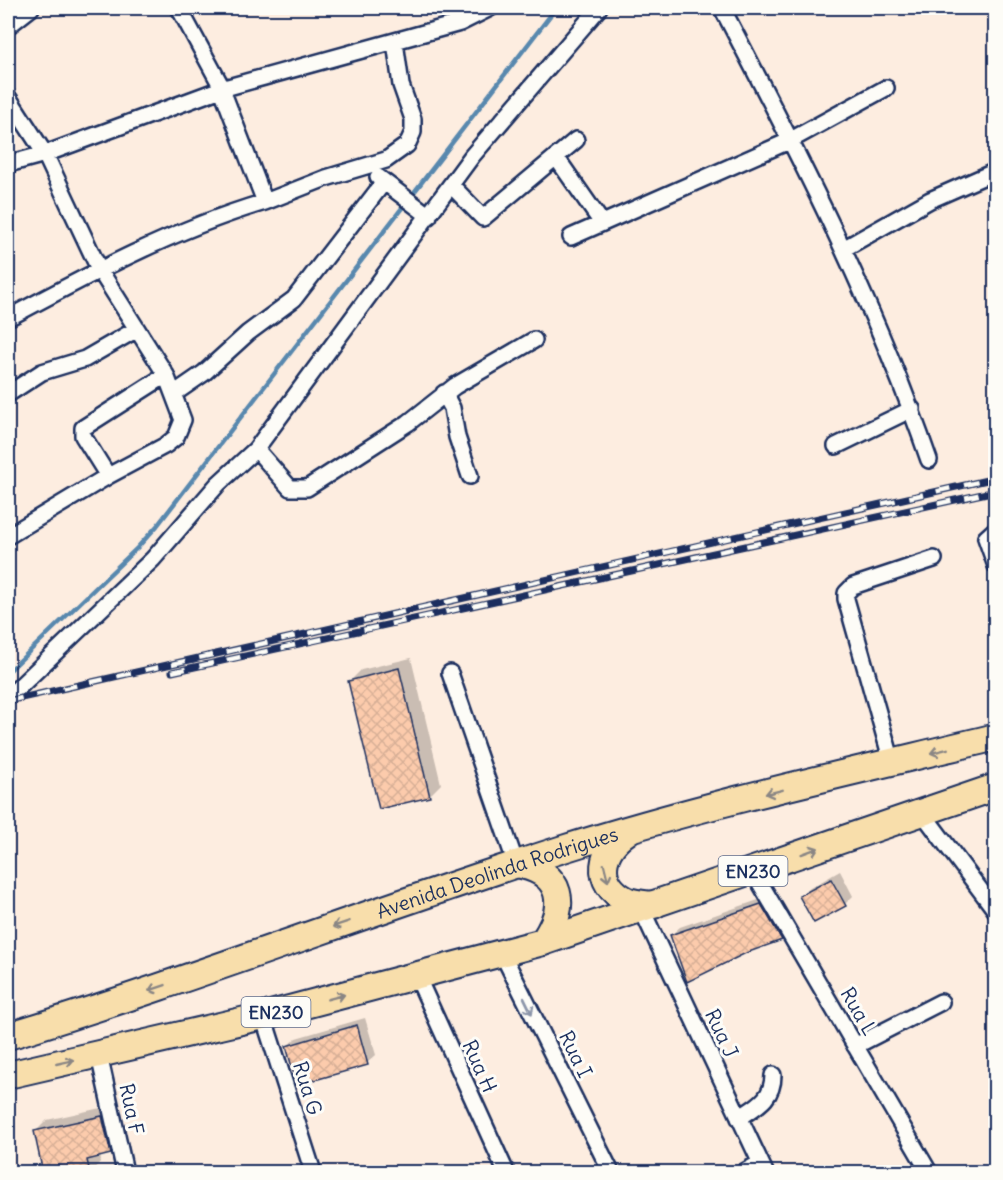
<svg xmlns="http://www.w3.org/2000/svg" width="1003" height="1180" font-family="Delius,sans-serif">
  <defs>
    <pattern id="building-cross-hatch" width="8" height="8" patternUnits="userSpaceOnUse" patternTransform="scale(1.5)"><rect width="8" height="8" fill="#fccbac"/><path d="M0 0l8 8M0 8l8-8" fill="none" stroke="#d7af96"/></pattern>
  </defs>
  <rect width="100%" height="100%" fill="#fdede0"/>
  <filter id="ink" filterUnits="userSpaceOnUse"><feTurbulence type="fractalNoise" baseFrequency=".0167" numOctaves="2"/><feDisplacementMap in="SourceGraphic" scale="12" xChannelSelector="R" yChannelSelector="G"/><feConvolveMatrix kernelMatrix="1 2 1 2 8 2 1 2 1" color-interpolation-filters="sRGB"/></filter>
  <g filter="url(#ink)">
    <!-- shadow -->
    <path fill="#0003" d="M411,658L441,784L429,796L350,681L361,670Z
      M840,871L853,896L845,904L801,897L810,888Z
      M770,896L790,930L781,939L671,935L680,927Z
      M365,1018L376,1055L367,1063L287,1046L296,1038Z
      M114,1105L122,1141L110,1153L100,1155L101,1161L91,1172H45L36,1131L47,1120Z"/>
    <g fill="none" stroke-linecap="round" stroke-linejoin="round">
      <!-- stream -->
      <path stroke="#5988ae" stroke-width="4.5" d="M8,672L137,548L157,526L556,8"/>
    </g>
    <!-- building -->
    <path fill="url(#building-cross-hatch)" stroke="#1b2f5e" stroke-width="1.5" d="M399,668L430,797L379,809L348,681Z
      M831,879L846,906L814,923L799,896Z
      M761,904L782,940L746,953L687,982L670,935Z
      M357,1025L368,1065L297,1085L286,1046Z
      M102,1116L111,1154L87,1160L90,1173H43L34,1131Z"/>
    <g fill="none" stroke-linecap="round" stroke-linejoin="round">
      <defs>
        <path id="street" d="M451,8L460,23
          M722,8C799,155 875,303 929,460
          M8,26L31,8
          M8,97L45,154L99,269L166,375L183,420L176,437L166,445L108,476L8,536
          M556,157L602,223
          M8,164L45,154L221,89L460,23L490,8
          M378,177L429,216
          M451,185L483,218L576,140
          M265,202L326,178L386,160L407,145L413,132V119L401,85L395,42
          M571,237L789,141L886,88
          M845,248L930,200L996,171
          M8,318C90,274 174,229 265,202L219,82L179,8
          M175,393L204,373L248,333L294,299L384,182
          M444,393L452,408L457,437L470,476
          M8,394L42,372L85,359L137,329
          M836,446L912,409
          M256,449L290,488H307L408,423L455,386L534,340
          M108,476L83,436V428L166,375
          M996,529L986,538L996,566
          M450,673L516,864
          M15,691L153,559L218,484L256,449L472,156L599,8
          M892,762L846,599V593L853,586L934,559
          M921,811L996,911
          M753,871L929,1172
          M642,910L765,1172
          M502,953L611,1172
          M417,976L506,1172
          M263,1016L313,1172
          M855,1046L941,1002
          M99,1055L125,1172
          M739,1118C757,1106 773,1099 773,1075
          M744,1172L760,1163"/>
        <g id="highway">
          <path d="M628,831C600,850 593,882 626,900C634,904 646,904 654,905"/>
          <path d="M516,864C564,872 568,906 543,942"/>
          <path id="s1" d="M8,1036C195,979 377,908 563,849C705,804 851,772 996,737"/>
          <path d="M8,1075L263,1016L543,942L996,787"/>
        </g>
      </defs>
      <!-- street casing -->
      <use href="#street" stroke="#1b2f5e" stroke-width="20"/>
      <!-- highway casing -->
      <use href="#highway" stroke="#1b2f5e" stroke-width="30"/>
      <!-- street -->
      <use href="#street" stroke="#fdfcf7" stroke-width="15"/>
      <!-- highway -->
      <use href="#highway" stroke="#f8deab" stroke-width="26"/>
      <defs>
        <path id="rail" d="M172,672L996,491
          M8,701L996,478"/>
      </defs>
      <!-- rail casing -->
      <use href="#rail" stroke="#1b2f5e" stroke-width="7"/>
      <!-- rail -->
      <use href="#rail" stroke="#fdfcf7" stroke-width="4.5" stroke-dasharray="14" stroke-linecap="butt"/>
    </g>
    <!-- one-way arrows -->
    <defs><path id="oneway-shaft" d="M-6 0H5M1.5-3L5.5 0L1.5 3" fill="none" stroke-width="1.6" stroke-linecap="round" stroke-linejoin="round" transform="scale(1.5)"/></defs>
    <g stroke="#8a8684">
      <use href="#oneway-shaft" transform="translate(939 751) rotate(166)"/>
      <use href="#oneway-shaft" transform="translate(774 792) rotate(166)"/>
      <use href="#oneway-shaft" transform="translate(810 851) rotate(-20)"/>
      <use href="#oneway-shaft" transform="translate(606 873) rotate(76)"/>
      <use href="#oneway-shaft" transform="translate(341 924) rotate(161)"/>
      <use href="#oneway-shaft" transform="translate(157 988) rotate(161)"/>
      <use href="#oneway-shaft" transform="translate(336 997) rotate(-15)"/>
      <use href="#oneway-shaft" transform="translate(65 1062) rotate(-13)"/>
    </g>
    <use stroke="#8c96aa" href="#oneway-shaft" transform="translate(528 1006) rotate(64)"/>
  </g>
  <g text-anchor="middle" dominant-baseline="central" stroke-width="6" stroke-linejoin="round" paint-order="stroke">
    <!-- shield labels -->
    <g fill="#fdfcf7" stroke="#5f6c8c" stroke-width="1.5">
      <rect x="718.5" y="856" width="69" height="30" rx="4.5"/>
      <rect x="241.5" y="997" width="69" height="30" rx="4.5"/>
    </g>
    <g font-size="18" font-weight="bold" fill="#1b2f5e">
      <text x="753" y="871">EN230</text>
      <text x="276" y="1012">EN230</text>
    </g>
    <!-- street labels -->
    <g font-size="20" fill="#1b2f5e" stroke="#fdfcf7">
      <text stroke="none"><textPath href="#s1" startOffset="516">Avenida Deolinda Rodrigues</textPath></text>
      <text transform="translate(859 1011) rotate(60)">Rua L</text>
      <text transform="translate(722 1033) rotate(65)">Rua J</text>
      <text transform="translate(576 1054) rotate(64)">Rua I</text>
      <text transform="translate(480 1066) rotate(66)">Rua H</text>
      <text transform="translate(308 1088) rotate(73)">Rua G</text>
      <text transform="translate(132 1109) rotate(78)">Rua F</text>
    </g>
  </g>
  <!-- margin -->
  <rect width="1003" height="1180" fill="none" stroke="#fdfcf7" stroke-width="30"/>
  <rect x="15" y="15" width="973" height="1150" fill="none" stroke="#1b2f5e" stroke-width="2" filter="url(#ink)"/>
</svg>
